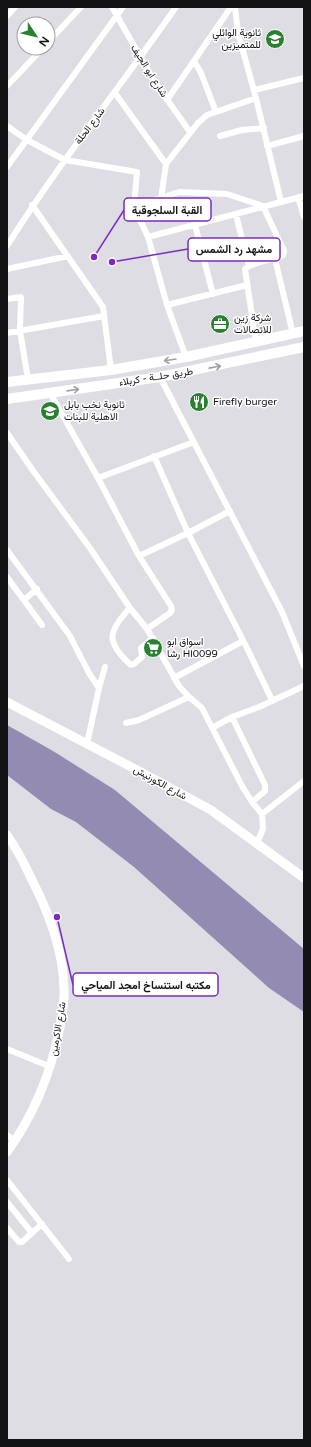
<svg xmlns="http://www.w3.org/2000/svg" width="311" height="1447" font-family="'Varela Round',Vazirmatn,sans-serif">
  <rect width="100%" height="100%" fill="#dedde4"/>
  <!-- water -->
  <path fill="#948bb3" d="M7,725L53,751L115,790L304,949V1012L269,988L134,867L76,822L51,809L7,775Z"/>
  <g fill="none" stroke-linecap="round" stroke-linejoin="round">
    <!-- street -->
    <path stroke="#fff" stroke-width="6" d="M112,7L154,81L190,132
      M235,7L238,33L256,98L281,202
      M7,16L15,7
      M48,42L81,7
      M194,61L201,73L216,112
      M7,86L43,48
      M254,90L304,78
      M115,93L166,164
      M167,100L231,7
      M7,126L27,140L65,160L137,172L134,207L148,237L167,305L186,357
      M220,136L242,130L264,128
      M267,146L304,136
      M7,167L123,7
      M298,197L304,217
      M161,199L166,164L198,123L207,115L256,98
      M32,205L103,307L111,370
      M134,207L179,192L227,194L263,206L284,251L283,255C271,261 254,261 245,269L256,342
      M236,215L249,266
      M195,225L213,294
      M148,237L304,196
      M7,246C59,163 120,87 176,7
      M275,259L293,334
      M7,269L68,256
      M7,299L21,297L20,331L28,379
      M167,305L247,285
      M7,333L104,316
      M160,377L282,612L304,666
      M50,393L98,478L139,556L171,606L172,610L170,613L147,629
      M7,433L34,472L90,548L130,608L147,629L179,686L189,697L202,708L242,786L252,802L262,814
      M154,456L188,533L246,646L272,700
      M98,478L194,442
      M7,550L70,636L89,673L99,688
      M139,556L188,533L230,511
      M7,577L42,625
      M24,600L37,589
      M130,608C107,632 106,643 131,665L134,664L142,657L141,648L153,638
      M174,678L243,641
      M232,717L265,785V791L252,802
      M126,723L139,720L189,697
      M212,728L232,717L259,707L304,686
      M87,744L99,688L105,667
      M257,843L263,829L262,814L304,781
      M7,1049L51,1067
      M7,1135L15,1141
      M7,1180L69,1259
      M7,1202L32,1233
      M7,1228L19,1242H22L42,1224"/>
    <!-- secondary -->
    <path stroke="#fff" stroke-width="9" d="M7,702L137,770L211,810L304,878
      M7,835C17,849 25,865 32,880C49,913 63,950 64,988C65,1001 62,1014 60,1027C51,1073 34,1115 7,1152"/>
    <!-- primary -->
    <path stroke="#fff" stroke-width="10" d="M7,382L111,370L186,357L304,331
      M7,399L160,377L304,347"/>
  </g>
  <!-- one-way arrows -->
  <defs><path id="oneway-shaft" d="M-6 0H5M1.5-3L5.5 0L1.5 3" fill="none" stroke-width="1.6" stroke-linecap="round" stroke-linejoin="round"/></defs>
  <g stroke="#a1a0a1">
    <use href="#oneway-shaft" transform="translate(170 360) rotate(171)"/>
    <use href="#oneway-shaft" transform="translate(215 367) rotate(-11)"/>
    <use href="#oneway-shaft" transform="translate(73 390) rotate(-8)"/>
  </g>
  <!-- icons -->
  <defs>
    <symbol id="school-disc" viewBox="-11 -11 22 22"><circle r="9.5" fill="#298130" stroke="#fff"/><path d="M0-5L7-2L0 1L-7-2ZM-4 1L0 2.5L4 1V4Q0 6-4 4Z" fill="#fff"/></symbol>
    <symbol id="office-disc" viewBox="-11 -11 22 22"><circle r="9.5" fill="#298130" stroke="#fff"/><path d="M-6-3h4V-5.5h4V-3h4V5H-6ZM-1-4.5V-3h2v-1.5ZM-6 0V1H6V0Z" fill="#fff"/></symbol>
    <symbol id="restaurant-disc" viewBox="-11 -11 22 22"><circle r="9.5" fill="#298130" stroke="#fff"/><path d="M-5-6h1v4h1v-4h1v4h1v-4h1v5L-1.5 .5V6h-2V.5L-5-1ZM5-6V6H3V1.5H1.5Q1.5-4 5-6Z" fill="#fff"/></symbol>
    <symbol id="supermarket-disc" viewBox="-11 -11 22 22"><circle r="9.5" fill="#298130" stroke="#fff"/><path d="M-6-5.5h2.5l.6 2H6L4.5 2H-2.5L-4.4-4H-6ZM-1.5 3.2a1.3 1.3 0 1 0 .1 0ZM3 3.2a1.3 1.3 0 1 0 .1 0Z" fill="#fff"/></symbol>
  </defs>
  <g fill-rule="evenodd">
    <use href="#school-disc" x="264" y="28" width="22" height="22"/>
    <use href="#office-disc" x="209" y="313" width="22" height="22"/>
    <use href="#restaurant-disc" x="188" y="391" width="22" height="22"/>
    <use href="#school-disc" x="39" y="400" width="22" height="22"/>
    <use href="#supermarket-disc" x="142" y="637" width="22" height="22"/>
  </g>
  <g text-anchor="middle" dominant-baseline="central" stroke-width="3" stroke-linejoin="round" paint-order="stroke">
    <!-- poi labels -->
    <g font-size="10" fill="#131215" stroke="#fff" text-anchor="start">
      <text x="261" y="33" text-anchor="end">ثانوية الوائلي<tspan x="261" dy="12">للمتميزين</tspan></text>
      <text x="234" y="318">شركة زين<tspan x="234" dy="12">للاتصالات</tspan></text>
      <text x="213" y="402">Firefly burger</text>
      <text x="64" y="405">ثانوية نخب بابل<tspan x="64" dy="12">الاهلية للبنات</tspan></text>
      <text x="167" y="642">اسواق ابو<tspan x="167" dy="12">رشا Hl0099</tspan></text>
    </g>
    <!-- street labels -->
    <g font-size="10" fill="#131215" stroke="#fff">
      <text transform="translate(149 71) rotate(58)">شارع ابو الجيف</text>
      <text transform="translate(90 126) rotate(-53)">شارع الحلة</text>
      <text transform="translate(156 377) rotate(-9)">طريق حلــة - كربلاء</text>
      <text transform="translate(160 783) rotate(29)">شارع الكورنيش</text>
      <text transform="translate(58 1029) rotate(-80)">شارع الاكرمين</text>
    </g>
  </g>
  <!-- callouts -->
  <path fill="none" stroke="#7b2cbf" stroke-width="1.5" d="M94 257L124 210M112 262L188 249M57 917L73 985"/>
  <g fill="#7b2cbf" stroke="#fff" stroke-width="1.5">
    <circle cx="94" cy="257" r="4"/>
    <circle cx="112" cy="262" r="4"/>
    <circle cx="57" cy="917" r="4"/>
  </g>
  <g fill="#fff" stroke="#7b2cbf" stroke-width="1.5">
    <rect x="124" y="198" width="87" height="23" rx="4"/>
    <rect x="188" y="238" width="92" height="23" rx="4"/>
    <rect x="73" y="973" width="145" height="23" rx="4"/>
  </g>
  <g font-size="11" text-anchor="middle" font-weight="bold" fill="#131215">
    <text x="167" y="214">القبة السلجوقية</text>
    <text x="234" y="253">مشهد رد الشمس</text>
    <text x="146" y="989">مكتبه استنساخ امجد المياحي</text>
  </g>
  <!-- border -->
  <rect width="311" height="1447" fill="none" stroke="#131215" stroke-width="16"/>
  <!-- north arrow -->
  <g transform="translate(36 36) rotate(125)"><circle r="19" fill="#ffffff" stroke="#a1a0a1"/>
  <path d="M0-3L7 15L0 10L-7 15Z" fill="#298130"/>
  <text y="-6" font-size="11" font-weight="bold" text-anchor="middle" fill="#131215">N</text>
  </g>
</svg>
